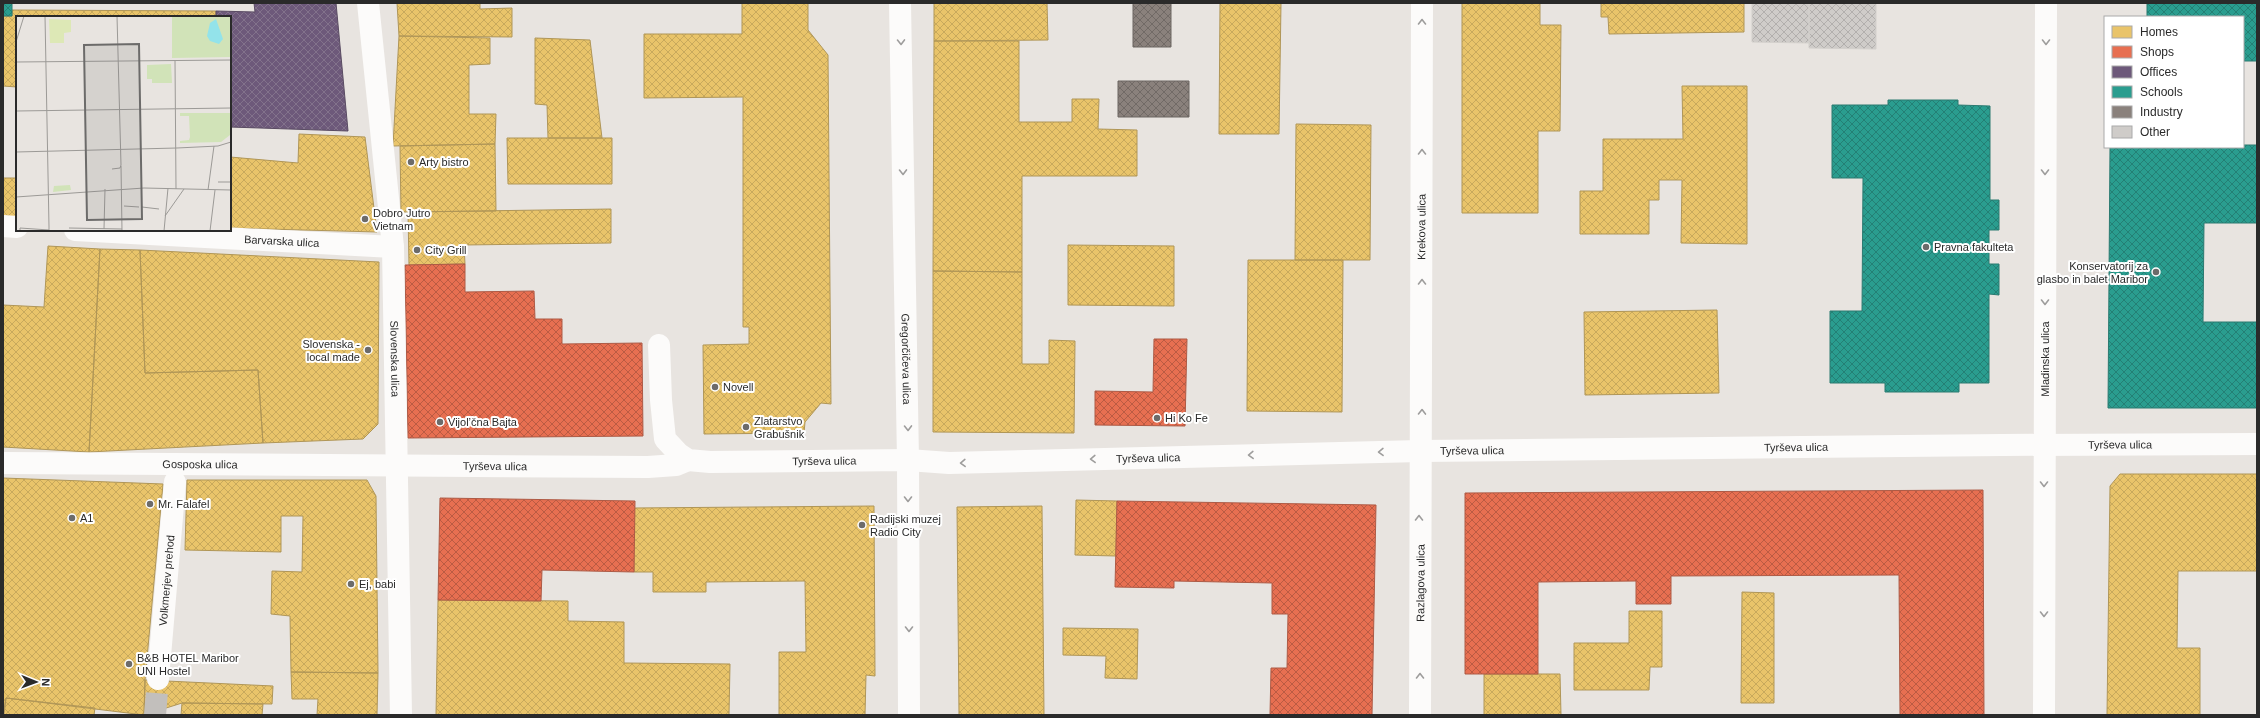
<svg xmlns="http://www.w3.org/2000/svg" width="2260" height="718" font-family="Arial,sans-serif">
  <defs>
    <pattern id="homes-cross-hatch" width="8" height="8" patternUnits="userSpaceOnUse"><rect width="8" height="8" fill="#e9c46a"/><path d="M0 0l8 8M0 8l8-8" fill="none" stroke="#c8a95c"/></pattern>
    <pattern id="shops-cross-hatch" width="8" height="8" patternUnits="userSpaceOnUse"><rect width="8" height="8" fill="#e76f51"/><path d="M0 0l8 8M0 8l8-8" fill="none" stroke="#bb5b43"/></pattern>
    <pattern id="offices-cross-hatch" width="8" height="8" patternUnits="userSpaceOnUse"><rect width="8" height="8" fill="#6d597a"/><path d="M0 0l8 8M0 8l8-8" fill="none" stroke="#82728b"/></pattern>
    <pattern id="schools-cross-hatch" width="8" height="8" patternUnits="userSpaceOnUse"><rect width="8" height="8" fill="#2a9d8f"/><path d="M0 0l8 8M0 8l8-8" fill="none" stroke="#248075"/></pattern>
    <pattern id="industry-cross-hatch" width="8" height="8" patternUnits="userSpaceOnUse"><rect width="8" height="8" fill="#8a817c"/><path d="M0 0l8 8M0 8l8-8" fill="none" stroke="#716a66"/></pattern>
    <pattern id="building-cross-hatch" width="8" height="8" patternUnits="userSpaceOnUse"><rect width="8" height="8" fill="#cfccc9"/><path d="M0 0l8 8M0 8l8-8" fill="none" stroke="#b2afad"/></pattern>
  </defs>
  <rect width="100%" height="100%" fill="#e8e4e0"/>
  <!-- homes -->
  <path fill="url(#homes-cross-hatch)" stroke="#b09657" d="M397,3H480V9L512,8V37L399,36Z
    M742,3H808V30L828,55L831,404L821,403L805,422L804,433L704,434L703,345L749,344V327H743V97L644,98V34H742Z
    M934,3H1047L1048,40L934,41Z
    M1220,3H1281L1279,134H1219Z
    M1462,3H1540V25H1561L1560,131H1538V213H1462Z
    M1601,3H1744V32L1609,34L1608,17H1601Z
    M12,10L216,11V17H17V87L3,86V16H12Z
    M399,36L490,38V64L469,65V114H496L495,144L393,146Z
    M535,38L590,40L602,138H548L547,105L535,104Z
    M934,41H1019V122H1072V99H1099L1098,129L1137,130V176H1022V272L933,271Z
    M1682,86H1747V244L1681,243L1682,180H1659V200H1649V234H1580V191H1603V139H1683Z
    M1296,124L1371,125L1370,260H1295Z
    M299,134L365,137L377,232L230,228V157L298,163Z
    M507,138H612V184H508Z
    M495,144L496,211L401,212L400,146Z
    M3,178H17V219L3,218Z
    M611,209V243L464,245L465,264L409,265L408,212Z
    M1068,245L1174,246V306L1068,305Z
    M48,246L100,249L89,452L3,447V305L44,307Z
    M100,249L140,250L145,373L258,370L263,443L89,452Z
    M140,250L379,262L378,424L363,439L263,443L258,370L145,373Z
    M1248,260H1343L1342,412L1247,411Z
    M933,271L1022,272V364H1049V340L1075,341L1074,433L933,432Z
    M1717,310L1719,393L1585,395L1584,312Z
    M2120,474H2257V571H2178L2177,648H2200V715H2107L2110,486Z
    M3,478L163,484L145,680L144,715L6,698L3,715Z
    M187,480H367L376,496L378,673L291,672L290,616L271,614L272,571L302,572L303,516H281V552L185,550Z
    M1076,500L1117,501L1116,556L1075,555Z
    M874,506L875,676L866,675L865,715H779V652H806L805,581L706,582V592H653V572H634L633,508Z
    M1042,506L1044,715H959L957,507Z
    M1742,592L1774,593V703H1741Z
    M438,600L568,601V621L624,622V663L730,664L729,715H436Z
    M1629,611H1662V667H1650L1649,690H1574V643H1629Z
    M1063,628L1138,629L1137,679L1105,678L1106,656L1063,655Z
    M291,672L378,673L377,715H317L318,699H292Z
    M1484,674H1560L1561,715H1484Z
    M145,680L273,686L272,704L182,703L144,715Z
    M6,698L95,708L94,715H4Z
    M182,703L263,704L262,715H181Z"/>
  <!-- shops -->
  <path fill="url(#shops-cross-hatch)" stroke="#ae5a45" d="M465,264V292L534,291L535,319H562V344L642,343L643,436L408,438L405,265Z
    M1154,339H1187L1185,426L1095,425V391L1153,392Z
    M1983,490L1984,715H1900L1899,575L1671,576V604H1636V581L1538,582V674H1465V493Z
    M440,498L635,501L634,572L542,570L541,601L438,600Z
    M1117,501L1376,505L1372,715H1270L1271,668H1287L1288,614H1272V583L1174,581V588L1115,587Z"/>
  <!-- offices -->
  <path fill="url(#offices-cross-hatch)" stroke="#594b62" d="M254,3H336L348,131L230,127V17H216V11L255,12Z"/>
  <!-- schools -->
  <path fill="url(#schools-cross-hatch)" stroke="#2a7a71" d="M3,3H12V16H3Z
    M2147,3H2257V61H2243V17H2147Z
    M1888,100H1958V105L1990,106V200H1999V230H1989V264H1999V295L1989,294V383H1959V392H1885V383H1830V311H1862L1863,178H1832V105H1888Z
    M2243,145H2257V223H2204L2203,322H2257V408H2108L2110,147H2243Z"/>
  <!-- industry -->
  <path fill="url(#industry-cross-hatch)" stroke="#6d6763" d="M1133,3H1171V47H1133Z
    M1118,81H1189V117H1118Z"/>
  <!-- building -->
  <path fill="url(#building-cross-hatch)" stroke="#d3d0cc" d="M1752,3H1809V43L1752,42Z
    M1809,3H1876V49L1809,48Z"/>
  <g fill="none" stroke-linecap="round" stroke-linejoin="round">
    <!-- minor-tunnel -->
    <path stroke="#c2bfbc" stroke-width="22" stroke-dasharray="22 11" stroke-linecap="butt" d="M155,715L158,679"/>
    <!-- minor -->
    <g stroke="#fcfbfa" stroke-width="22">
      <path id="s1" d="M368,3L393,247L401,715"/>
      <path id="s2" d="M900,3L908,460L909,715"/>
      <path d="M3,226L17,227"/>
      <path id="s3" d="M75,230L393,247"/>
      <path id="s4" d="M659,345L661,400L665,439L679,454L688,460L710,462L908,460L949,463L1420,451L2002,445L2257,444"/>
      <path id="s5" d="M3,463L648,467L676,465L688,460"/>
      <path id="s6" d="M158,679L175,482"/>
      <path id="s7" d="M1420,715L1422,3"/>
      <path id="s8" d="M2044,715L2046,3"/>
    </g>
  </g>
  <!-- one-way arrows -->
  <defs><path id="oneway-chevron" d="M-2-3.5L2.5 0L-2 3.5" fill="none" stroke-width="1.6" stroke-linecap="round" stroke-linejoin="round"/></defs>
  <g stroke="#9e9d9c">
    <use href="#oneway-chevron" transform="translate(1422 22) rotate(-90)"/>
    <use href="#oneway-chevron" transform="translate(901 42) rotate(89)"/>
    <use href="#oneway-chevron" transform="translate(2046 42) rotate(90)"/>
    <use href="#oneway-chevron" transform="translate(1422 152) rotate(-90)"/>
    <use href="#oneway-chevron" transform="translate(903 172) rotate(89)"/>
    <use href="#oneway-chevron" transform="translate(2045 172) rotate(90)"/>
    <use href="#oneway-chevron" transform="translate(1422 282) rotate(-90)"/>
    <use href="#oneway-chevron" transform="translate(2045 302) rotate(90)"/>
    <use href="#oneway-chevron" transform="translate(1422 412) rotate(-89)"/>
    <use href="#oneway-chevron" transform="translate(908 428) rotate(89)"/>
    <use href="#oneway-chevron" transform="translate(1381 452) rotate(179)"/>
    <use href="#oneway-chevron" transform="translate(1251 455) rotate(178)"/>
    <use href="#oneway-chevron" transform="translate(1093 459) rotate(178)"/>
    <use href="#oneway-chevron" transform="translate(963 463) rotate(178)"/>
    <use href="#oneway-chevron" transform="translate(2044 484) rotate(90)"/>
    <use href="#oneway-chevron" transform="translate(908 499) rotate(90)"/>
    <use href="#oneway-chevron" transform="translate(1419 518) rotate(-90)"/>
    <use href="#oneway-chevron" transform="translate(2044 614) rotate(90)"/>
    <use href="#oneway-chevron" transform="translate(909 629) rotate(90)"/>
    <use href="#oneway-chevron" transform="translate(1420 676) rotate(-90)"/>
  </g>
  <!-- markers -->
  <g fill="#6c6b6a" stroke="#fff" stroke-width="1.5">
    <circle cx="411" cy="162" r="4"/>
    <circle cx="365" cy="219" r="4"/>
    <circle cx="1926" cy="247" r="4"/>
    <circle cx="417" cy="250" r="4"/>
    <circle cx="2156" cy="272" r="4"/>
    <circle cx="368" cy="350" r="4"/>
    <circle cx="715" cy="387" r="4"/>
    <circle cx="1157" cy="418" r="4"/>
    <circle cx="440" cy="422" r="4"/>
    <circle cx="746" cy="427" r="4"/>
    <circle cx="150" cy="504" r="4"/>
    <circle cx="72" cy="518" r="4"/>
    <circle cx="862" cy="525" r="4"/>
    <circle cx="351" cy="584" r="4"/>
    <circle cx="129" cy="664" r="4"/>
  </g>
  <g text-anchor="middle" dominant-baseline="central" stroke-width="4" stroke-linejoin="round" paint-order="stroke">
    <!-- poi labels -->
    <g font-size="11" fill="#2a2a2a" stroke="#fff" text-anchor="start">
      <text x="419" y="162">Arty bistro</text>
      <text x="373" y="213">Dobro Jutro<tspan x="373" dy="13">Vietnam</tspan></text>
      <text x="1934" y="247">Pravna fakulteta</text>
      <text x="425" y="250">City Grill</text>
      <text x="2148" y="266" text-anchor="end">Konservatorij za<tspan x="2148" dy="13">glasbo in balet Maribor</tspan></text>
      <text x="360" y="344" text-anchor="end">Slovenska -<tspan x="360" dy="13">local made</tspan></text>
      <text x="723" y="387">Novell</text>
      <text x="1165" y="418">Hi Ko Fe</text>
      <text x="754" y="421">Zlatarstvo<tspan x="754" dy="13">Grabušnik</tspan></text>
      <text x="448" y="422">Vijol’čna Bajta</text>
      <text x="158" y="504">Mr. Falafel</text>
      <text x="80" y="518">A1</text>
      <text x="870" y="519">Radijski muzej<tspan x="870" dy="13">Radio City</tspan></text>
      <text x="359" y="584">Ej, babi</text>
      <text x="137" y="658">B&amp;B HOTEL Maribor<tspan x="137" dy="13">UNI Hostel</tspan></text>
    </g>
    <!-- street labels -->
    <g font-size="11" fill="#2a2a2a" stroke="#fff">
      <text stroke="none"><textPath href="#s7" startOffset="488">Krekova ulica</textPath></text>
      <text stroke="none"><textPath href="#s3" startOffset="207">Barvarska ulica</textPath></text>
      <text stroke="none"><textPath href="#s1" startOffset="357">Slovenska ulica</textPath></text>
      <text stroke="none"><textPath href="#s2" startOffset="356">Gregorčičeva ulica</textPath></text>
      <text stroke="none"><textPath href="#s8" startOffset="356">Mladinska ulica</textPath></text>
      <text stroke="none"><textPath href="#s4" startOffset="1558">Tyrševa ulica</textPath></text>
      <text stroke="none"><textPath href="#s4" startOffset="1234">Tyrševa ulica</textPath></text>
      <text stroke="none"><textPath href="#s4" startOffset="910">Tyrševa ulica</textPath></text>
      <text stroke="none"><textPath href="#s4" startOffset="586">Tyrševa ulica</textPath></text>
      <text stroke="none"><textPath href="#s4" startOffset="262">Tyrševa ulica</textPath></text>
      <text stroke="none"><textPath href="#s5" startOffset="197">Gosposka ulica</textPath></text>
      <text stroke="none"><textPath href="#s5" startOffset="492">Tyrševa ulica</textPath></text>
      <text stroke="none"><textPath href="#s6" startOffset="99">Volkmerjev prehod</textPath></text>
      <text stroke="none"><textPath href="#s7" startOffset="132">Razlagova ulica</textPath></text>
    </g>
  </g>
  <!-- overview -->
  <g transform="translate(16 16)">
    <rect width="215" height="215" fill="#e8e4e0"/>
    <path d="M149,0H215V41L156,42V0ZM155,48L156,67H136V63H131V49ZM164,97H214V119L205,126L164,127V125L173,124L174,121L173,100H164ZM54,169L55,174L37,176L38,170Z" fill="#d1e3b8"/>
    <path d="M33,3L55,4V16L48,17V27H34Z" fill="#dde8b6"/>
    <path d="M200,3L207,23L203,28L194,25L191,20L194,7Z" fill="#93e3ea"/>
    <path fill="none" stroke="#9c9a97" stroke-width="1" d="M29,0L33,211V215H35M0,26L8,0M159,45L160,173M0,46L215,44M0,95L215,92M0,136L161,132L202,130L215,126M105,150L106,215M96,153L104,152L105,149L101,0M202,166H215M192,174L198,130M0,181L128,172L215,174M108,190L123,191M126,191L143,193M149,200L168,173M53,212L106,213M88,213L89,173M4,215V212L33,214M148,215L152,172M194,215L199,174"/>
    <path fill="#6c6b6a" fill-opacity="0.15" stroke="#6c6b6a" stroke-width="2" d="M123,28L126,203L71,204L68,29Z"/>
    <rect width="215" height="215" fill="none" stroke="#2a2a2a" stroke-width="2"/>
  </g>
  <!-- border -->
  <rect width="2260" height="718" fill="none" stroke="#2a2a2a" stroke-width="8"/>
  <!-- legend -->
  <rect x="2104" y="16" width="140" height="132" fill="#ffffff" stroke="#aaaaaa"/>
  <rect x="2112" y="26" width="20" height="12" fill="#e9c46a" stroke="#aaaaaa"/>
  <text x="2140" y="36" font-size="12" fill="#2a2a2a">Homes</text>
  <rect x="2112" y="46" width="20" height="12" fill="#e76f51" stroke="#aaaaaa"/>
  <text x="2140" y="56" font-size="12" fill="#2a2a2a">Shops</text>
  <rect x="2112" y="66" width="20" height="12" fill="#6d597a" stroke="#aaaaaa"/>
  <text x="2140" y="76" font-size="12" fill="#2a2a2a">Offices</text>
  <rect x="2112" y="86" width="20" height="12" fill="#2a9d8f" stroke="#aaaaaa"/>
  <text x="2140" y="96" font-size="12" fill="#2a2a2a">Schools</text>
  <rect x="2112" y="106" width="20" height="12" fill="#8a817c" stroke="#aaaaaa"/>
  <text x="2140" y="116" font-size="12" fill="#2a2a2a">Industry</text>
  <rect x="2112" y="126" width="20" height="12" fill="#cfccc9" stroke="#aaaaaa"/>
  <text x="2140" y="136" font-size="12" fill="#2a2a2a">Other</text>
  <!-- north arrow -->
  <g transform="translate(36 682) rotate(91)" stroke="#ffffff" stroke-width="3" paint-order="stroke">
  <path d="M0-3L7 15L0 10L-7 15Z" fill="#2a2a2a"/>
  <text y="-6" font-size="11" font-weight="bold" text-anchor="middle" fill="#2a2a2a">N</text>
  </g>
</svg>
